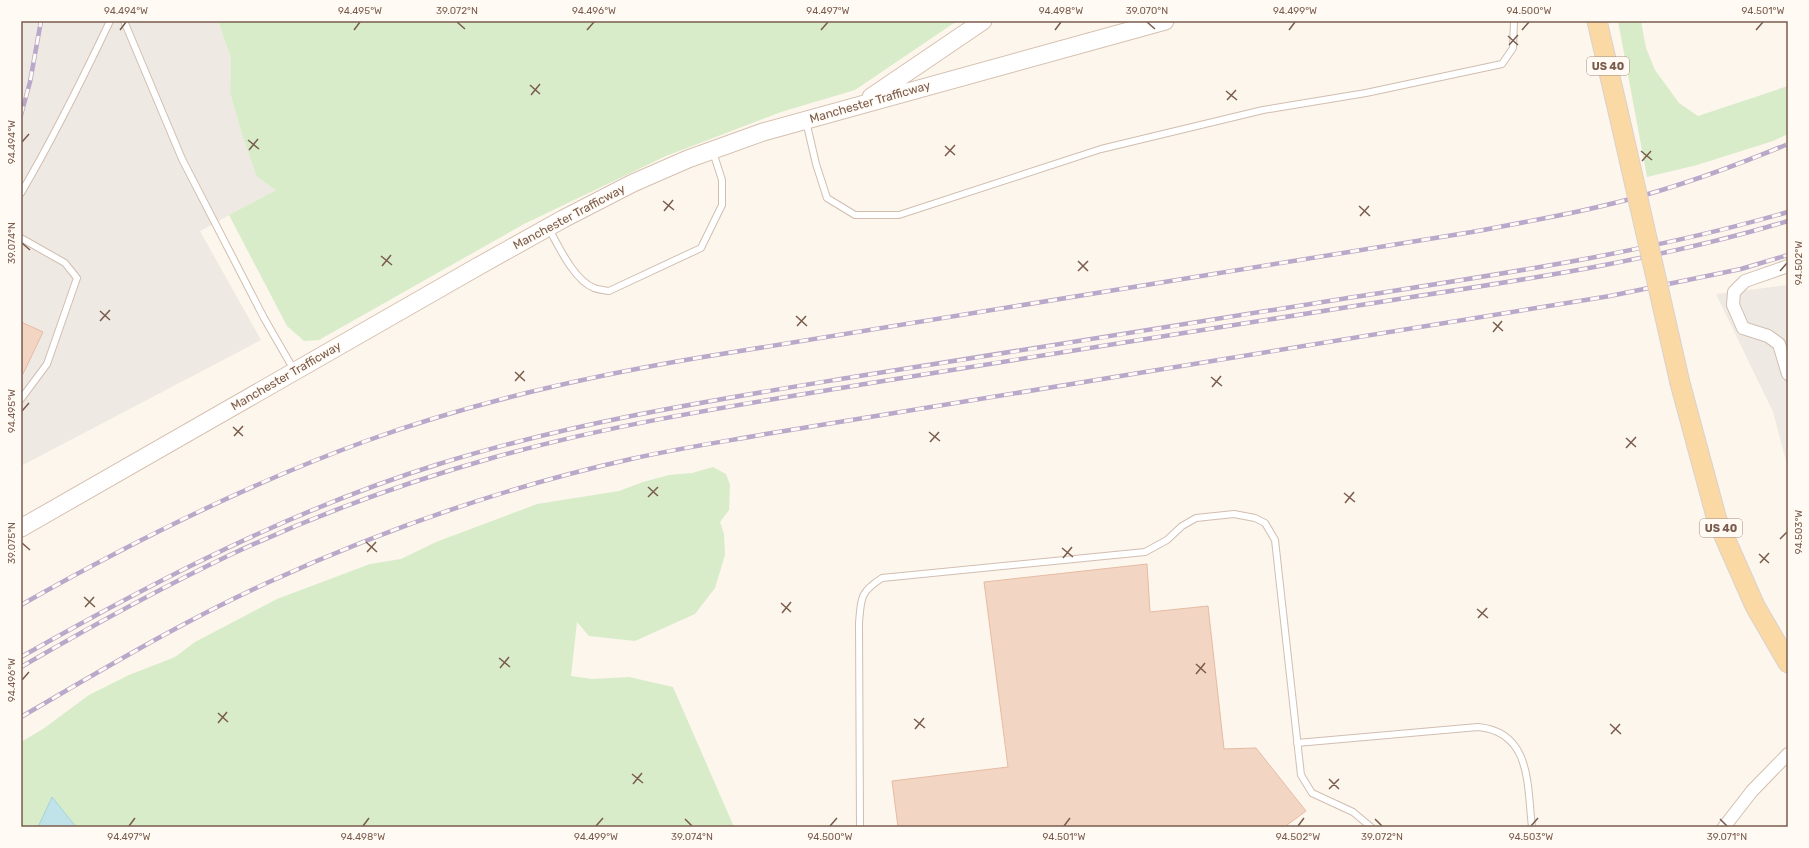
<svg xmlns="http://www.w3.org/2000/svg" width="1809" height="848" font-family="Rubik,sans-serif">
  <rect width="100%" height="100%" fill="#fdf6ec"/>
  <!-- industrial -->
  <path fill="#efe9e4" d="M21,21H218L231,58L230,93L244,141L257,177L276,190L200,231L261,340L21,466Z
    M1788,285V468L1773,412L1716,294Z"/>
  <!-- green -->
  <path fill="#d8ecc9" d="M218,21H957L855,90L781,112L666,156L524,224L319,340L304,341L287,326L229,215L276,190L257,177L244,141L230,93L231,58Z
    M1618,21H1641L1646,48L1655,70L1679,103L1698,116L1788,86V134L1773,141L1697,165L1647,177Z
    M713,467L726,474L730,485L729,510L720,522L724,534L725,555L715,588L695,614L635,641L589,636L577,622L571,676L592,679L629,677L673,687L734,827H76L52,797L38,827H21V742L43,729L89,695L129,675L175,657L195,642L277,599L370,564L401,559L436,542L537,504L619,491L643,482L669,475L692,473Z"/>
  <!-- water -->
  <path fill="#bfe3e8" stroke="#a5d3da" d="M52,797L76,827H38Z"/>
  <!-- building -->
  <path fill="#f3d5c3" stroke="#e6bba3" d="M21,322L43,332L23,374H21Z
    M1147,564L1150,612L1208,606L1224,749L1256,748L1306,811L1287,825L1288,827H898L892,781L1008,767L984,582Z"/>
  <g fill="none" stroke-linecap="round" stroke-linejoin="round">
    <defs>
      <path id="lane" d="M124,21L182,159L264,318L294,370
        M806,121L816,164L827,198L855,215H899L1101,149L1263,110L1366,93L1502,64L1513,48L1514,21
        M21,193C54,137 82,80 110,21
        M549,229C559,247 574,280 594,288C599,290 604,290 609,291L701,248L722,205V180L713,152
        M21,238L65,263L77,278L47,364L21,399
        M1297,743L1478,727C1532,732 1527,786 1532,827
        M860,827L859,623C861,598 860,592 882,578L1145,552L1167,540L1182,526L1196,518L1234,514L1255,518L1265,523L1275,540L1301,775L1312,793L1353,812L1371,827"/>
      <path id="street" d="M1788,266L1745,281L1734,292L1733,305L1743,328L1768,336L1779,344L1788,374
        M1724,827L1752,791L1788,754"/>
      <path id="secondary" d="M871,97L983,21
        M21,528L477,267L563,219L633,183L688,159L763,132L1165,21"/>
      <path id="primary" d="M1597,21L1618,111
        M1680,383L1717,520L1755,606L1788,663"/>
    </defs>
    <!-- lane casing -->
    <use href="#lane" stroke="#d1beb0" stroke-width="8"/>
    <!-- street casing -->
    <use href="#street" stroke="#d1beb0" stroke-width="14"/>
    <!-- secondary casing -->
    <use href="#secondary" stroke="#d6c0b0" stroke-width="19"/>
    <!-- primary casing -->
    <use href="#primary" stroke="#dad1cd" stroke-width="21"/>
    <!-- lane -->
    <use href="#lane" stroke="#fff" stroke-width="6"/>
    <!-- street -->
    <use href="#street" stroke="#fff" stroke-width="12"/>
    <!-- secondary -->
    <use href="#secondary" stroke="#fff" stroke-width="17"/>
    <!-- primary -->
    <use href="#primary" stroke="#fbd9a5" stroke-width="19"/>
    <defs>
      <path id="rail" d="M21,115L30,82L41,21
        M21,605C132,542 245,485 366,441C473,402 585,377 697,358L1472,232C1536,220 1600,209 1662,190C1705,177 1747,161 1788,144
        M21,657C155,581 291,510 439,464C574,422 714,400 853,377C1020,351 1187,324 1354,297C1500,274 1646,253 1788,212
        M21,667C90,627 160,588 232,554C316,515 403,483 492,458C616,423 744,404 871,383C1047,354 1223,327 1399,299C1530,279 1662,259 1788,221
        M21,717C102,670 183,621 269,582C385,529 506,487 631,459C675,449 721,442 766,434L1610,296L1741,269L1788,255"/>
    </defs>
    <!-- rail casing -->
    <use href="#rail" stroke="#b9a8c9" stroke-width="4.5"/>
    <!-- rail -->
    <use href="#rail" stroke="#fffaf3" stroke-width="3" stroke-dasharray="9" stroke-linecap="butt"/>
    <defs>
      <path id="primary-bridge" d="M1618,111L1680,383"/>
    </defs>
    <!-- primary-bridge casing -->
    <use href="#primary-bridge" stroke="#dad1cd" stroke-width="21" stroke-linecap="butt"/>
    <!-- primary-bridge -->
    <use href="#primary-bridge" stroke="#fbd9a5" stroke-width="19"/>
  </g>
  <!-- ticks -->
  <path fill="none" stroke="#7a5c4d" stroke-width="1.5" d="M457,22L465,29M1147,22L1155,29M120,30L126,22M354,30L360,22M587,30L594,22M821,30L828,22M1055,30L1061,22M1289,30L1295,22M1522,30L1529,22M1756,30L1763,22M1508,36L1518,45M1509,45L1518,35M530,85L540,94M1226,91L1237,100M531,95L540,84M1227,100L1236,90M248,140L259,149M22,142L29,134M945,146L955,155M249,150L258,139M1641,151L1652,160M945,156L955,145M1642,161L1651,151M663,201L674,210M1359,206L1370,216M664,211L673,200M1360,216L1369,206M22,243L30,250M381,256L392,265M1078,261L1088,271M382,266L391,255M1078,271L1088,261M1780,271L1787,263M100,311L110,320M796,316L807,326M100,321L110,310M1493,322L1503,331M797,326L806,316M1493,332L1502,321M515,372L525,381M1211,377L1222,386M515,381L524,371M1212,387L1221,376M22,411L29,403M233,427L243,436M929,432L940,441M234,436L243,426M1626,438L1636,447M930,442L939,432M1626,448L1636,437M648,487L658,496M1344,493L1355,502M648,497L658,487M1345,503L1354,492M1780,539L1787,532M366,542L377,552M22,543L30,550M1062,548L1073,557M367,552L376,542M1759,554L1769,563M1063,558L1072,547M1760,563L1769,553M84,597L95,607M781,603L791,612M85,607L94,597M1477,609L1488,618M782,613L791,602M1478,618L1487,608M499,658L510,667M1196,664L1206,673M500,668L509,657M1196,674L1205,663M22,680L29,672M218,713L228,722M914,719L925,728M218,723L227,712M1610,724L1621,734M915,729L924,718M1611,734L1620,724M632,774L643,783M1329,779L1339,789M633,784L642,773M1329,789L1339,779M685,819L692,826M1375,819L1382,826M1720,819L1727,826M129,826L135,818M363,826L369,818M596,826L603,818M830,826L837,818M1064,826L1070,818M1298,826L1304,818M1531,826L1538,818"/>
  <g text-anchor="middle" dominant-baseline="central" stroke-width="3" stroke-linejoin="round" paint-order="stroke">
    <!-- shield labels -->
    <g fill="#fffaf3" stroke="#a28b7f" stroke-width="1">
      <rect x="1587" y="57" width="42" height="18" rx="3"/>
      <rect x="1700" y="519" width="42" height="18" rx="3"/>
    </g>
    <g font-size="11" font-weight="bold" fill="#7a5c4d">
      <text x="1608" y="66">US 40</text>
      <text x="1721" y="528">US 40</text>
    </g>
    <!-- street labels -->
    <g font-size="12" fill="#7a5c4d" stroke="#fffaf3">
      <text transform="translate(870 102) rotate(-16)">Manchester Trafficway</text>
      <text transform="translate(569 217) rotate(-28)">Manchester Trafficway</text>
      <text transform="translate(286 376) rotate(-30)">Manchester Trafficway</text>
    </g>
  </g>
  <!-- border -->
  <rect width="1809" height="848" fill="none" stroke="#fffaf3" stroke-width="44"/>
  <rect x="22" y="22" width="1765" height="804" fill="none" stroke="#7a5c4d" stroke-width="1.5"/>
  <g font-size="10" text-anchor="middle" fill="#7a5c4d">
    <text x="126" y="14">94.494°W</text>
    <text x="360" y="14">94.495°W</text>
    <text x="457" y="14">39.072°N</text>
    <text x="594" y="14">94.496°W</text>
    <text x="828" y="14">94.497°W</text>
    <text x="1061" y="14">94.498°W</text>
    <text x="1147" y="14">39.070°N</text>
    <text x="1295" y="14">94.499°W</text>
    <text x="1529" y="14">94.500°W</text>
    <text x="1763" y="14">94.501°W</text>
    <text transform="translate(11 142) rotate(-90)" y="4">94.494°W</text>
    <text transform="translate(11 243) rotate(-90)" y="4">39.074°N</text>
    <text transform="translate(1798 263) rotate(-90)" y="4">94.502°W</text>
    <text transform="translate(11 411) rotate(-90)" y="4">94.495°W</text>
    <text transform="translate(1798 532) rotate(-90)" y="4">94.503°W</text>
    <text transform="translate(11 543) rotate(-90)" y="4">39.075°N</text>
    <text transform="translate(11 680) rotate(-90)" y="4">94.496°W</text>
    <text x="129" y="840">94.497°W</text>
    <text x="363" y="840">94.498°W</text>
    <text x="596" y="840">94.499°W</text>
    <text x="692" y="840">39.074°N</text>
    <text x="830" y="840">94.500°W</text>
    <text x="1064" y="840">94.501°W</text>
    <text x="1298" y="840">94.502°W</text>
    <text x="1382" y="840">39.072°N</text>
    <text x="1531" y="840">94.503°W</text>
    <text x="1727" y="840">39.071°N</text>
  </g>
</svg>
